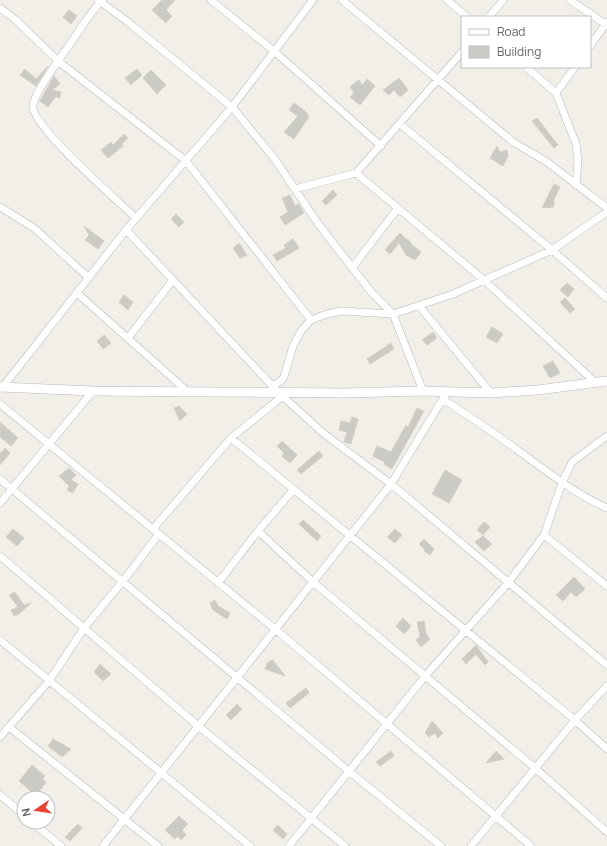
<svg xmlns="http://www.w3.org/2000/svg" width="607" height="846" font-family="Manrope,sans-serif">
  <rect width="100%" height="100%" fill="#f1efe8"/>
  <!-- building -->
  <path fill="#cccac5" stroke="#d6d1c6" d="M162,0H175L166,10L172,16L166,23L152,10Z
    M69,10L77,16L71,24L63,17Z
    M48,66L36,86L20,75L25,69L36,79Z
    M137,69L142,75L131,85L125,78Z
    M151,70L166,85L157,94L143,78Z
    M54,76L60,84L52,90L61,92L60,98L55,97L48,107L40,101Z
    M399,78L408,90L400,97L394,90L389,95L383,90Z
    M367,79L375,86L360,105L350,97L354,93L350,87L359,80L362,85Z
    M294,103L306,112L309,117L294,139L284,132L298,116L289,110Z
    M537,118L558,145L554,148L532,121Z
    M124,134L128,138L122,144L123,146L108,158L101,150L111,142L113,145Z
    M497,146L500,152L507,150L508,156L503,166L490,158Z
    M554,184L560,187L554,199V207L542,208Z
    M333,190L337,195L326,205L322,201Z
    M290,195L295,206L299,204L304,213L285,225L280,217L288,212L282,198Z
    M176,214L184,222L179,227L171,219Z
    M84,226L104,241L98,249L85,240L89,235Z
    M400,233L407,240L408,239L413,246L421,252L415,260L406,255L399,243L390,254L385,250Z
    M293,239L299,248L277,261L273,255L286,248L284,245Z
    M239,243L247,255L240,258L233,248Z
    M567,283L574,289L568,297L560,290Z
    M124,295L133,302L128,310L119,302Z
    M565,298L575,309L570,313L560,302Z
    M492,327L503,334L497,343L486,337Z
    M433,332L437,338L427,345L422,340Z
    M104,335L111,343L103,349L97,341Z
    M391,343L394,349L370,364L367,359Z
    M553,361L560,373L550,378L543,366Z
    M179,406L187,414L180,421L174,408Z
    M417,408L424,411L392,469L384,464L385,462L373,456L377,446L391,452L406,425L408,427Z
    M352,417L358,419L351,444L344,442L347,432L339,430L341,421L350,423Z
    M0,422L18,438L11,446L0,437Z
    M282,441L297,455L290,463L282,456L284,453L277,446Z
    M5,448L10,453L0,465V454Z
    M319,451L323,456L301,474L297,470Z
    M69,468L76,475L71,480L78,484L73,493L67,490L69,486L59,476Z
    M445,470L462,480L449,503L432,494Z
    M303,520L321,536L317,541L299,524Z
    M484,522L490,527L483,535L477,530Z
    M13,529L24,538L17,546L6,537Z
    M395,529L402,535L395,543L387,537Z
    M483,536L492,544L484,551L475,542Z
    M424,539L434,549L430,555L424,551L425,550L419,544Z
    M574,577L585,589L576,597L571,592L563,601L556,595Z
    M15,592L24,605L31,603L19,614L14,616L11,610L18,607L9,595Z
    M215,600L218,606L230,613L227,619L213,610L210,603Z
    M403,618L411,626L404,634L396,626Z
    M424,621L426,634L430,639L421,647L416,640L420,637L417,622Z
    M476,645L488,662L485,665L476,654L466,664L462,659Z
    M273,660L285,676L265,669L268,662Z
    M100,664L111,674L103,681L94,672Z
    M306,688L309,693L290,708L286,703Z
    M237,704L242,709L231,720L226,715Z
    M432,721L443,733L438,738L435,733L429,737L425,733Z
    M53,739L71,749L62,757L48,746Z
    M391,751L394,756L380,766L376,762Z
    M496,751L504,759L486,763Z
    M32,765L45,776L42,779L46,782L34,798H23L31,791L19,781Z
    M179,816L188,824L182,830L186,835L181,840L178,836L175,839L165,830Z
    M78,824L82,828L70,841L65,837Z
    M278,825L287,834L283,839L273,830Z"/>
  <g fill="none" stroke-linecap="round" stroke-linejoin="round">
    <defs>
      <path id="minor" d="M98,0L128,22L232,107L274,158L319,225L372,293L393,314L423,391
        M103,0C91,10 75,38 65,51C57,63 34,93 33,106C31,126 119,202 136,218
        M211,0L274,51L381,146
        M342,0L513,142L547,162L607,208
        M447,0L467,17
        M570,0L607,25
        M0,8L16,20L58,61L186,161L311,320
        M489,17L503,0
        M590,46L607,22
        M526,67L556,93L576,144L578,160L576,185
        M556,93L575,67
        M400,124L552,250L607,298
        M356,173L484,280L596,383
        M295,189L356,173L462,52
        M0,207L34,228L89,278
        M126,230L279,393L323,433L391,484L607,665
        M352,268L398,208
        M77,293L188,392
        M419,306L491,393
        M128,338L173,280
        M272,386L281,381L284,377L293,346L301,331L311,320L324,315L341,311L393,314L453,294L552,250L607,212
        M2,388L126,230L232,107L313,0
        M444,400C470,417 495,433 520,452C548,472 575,494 607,508
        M0,404L275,629L531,846
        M231,438L575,720L607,749
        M0,479L350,772L441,846
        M0,503L93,391
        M153,529L231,438L283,396
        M258,531L313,582L535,768L607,832
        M544,535L607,586
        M0,556L197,725L345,846
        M218,583L258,531L294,489
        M0,640L250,846
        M9,727L158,846
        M0,737L49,681L84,628L123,581L159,534
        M0,795L24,815
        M32,822L61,846
        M103,846L391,484L447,392
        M289,846L426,675L508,583L544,535L562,483L572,462L607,436
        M471,846L575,720L607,686"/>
      <path id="secondary" d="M0,387L93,391L211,392L344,393L423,391L491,393L538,390L607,381"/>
    </defs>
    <!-- minor casing -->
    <use href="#minor" stroke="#b5b8bc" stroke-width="8"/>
    <!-- secondary casing -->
    <use href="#secondary" stroke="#b6babf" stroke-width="10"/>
    <!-- minor -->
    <use href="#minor" stroke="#fff" stroke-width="7"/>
    <!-- secondary -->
    <use href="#secondary" stroke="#fff" stroke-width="9"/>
  </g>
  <!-- legend -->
  <rect x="461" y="16" width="130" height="52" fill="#ffffff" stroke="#bfc1c3"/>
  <rect x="469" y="29" width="20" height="6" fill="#ffffff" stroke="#bfc1c3"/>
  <text x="497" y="36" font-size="12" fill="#5f6368">Road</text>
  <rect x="469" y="46" width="20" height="12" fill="#cccac5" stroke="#bfc1c3"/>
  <text x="497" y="56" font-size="12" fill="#5f6368">Building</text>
  <!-- north arrow -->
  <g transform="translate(36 810) rotate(257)"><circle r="19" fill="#ffffff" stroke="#bfc1c3"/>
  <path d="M0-3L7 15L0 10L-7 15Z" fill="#ea4335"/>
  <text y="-6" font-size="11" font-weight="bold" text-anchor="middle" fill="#5f6368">N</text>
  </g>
</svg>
